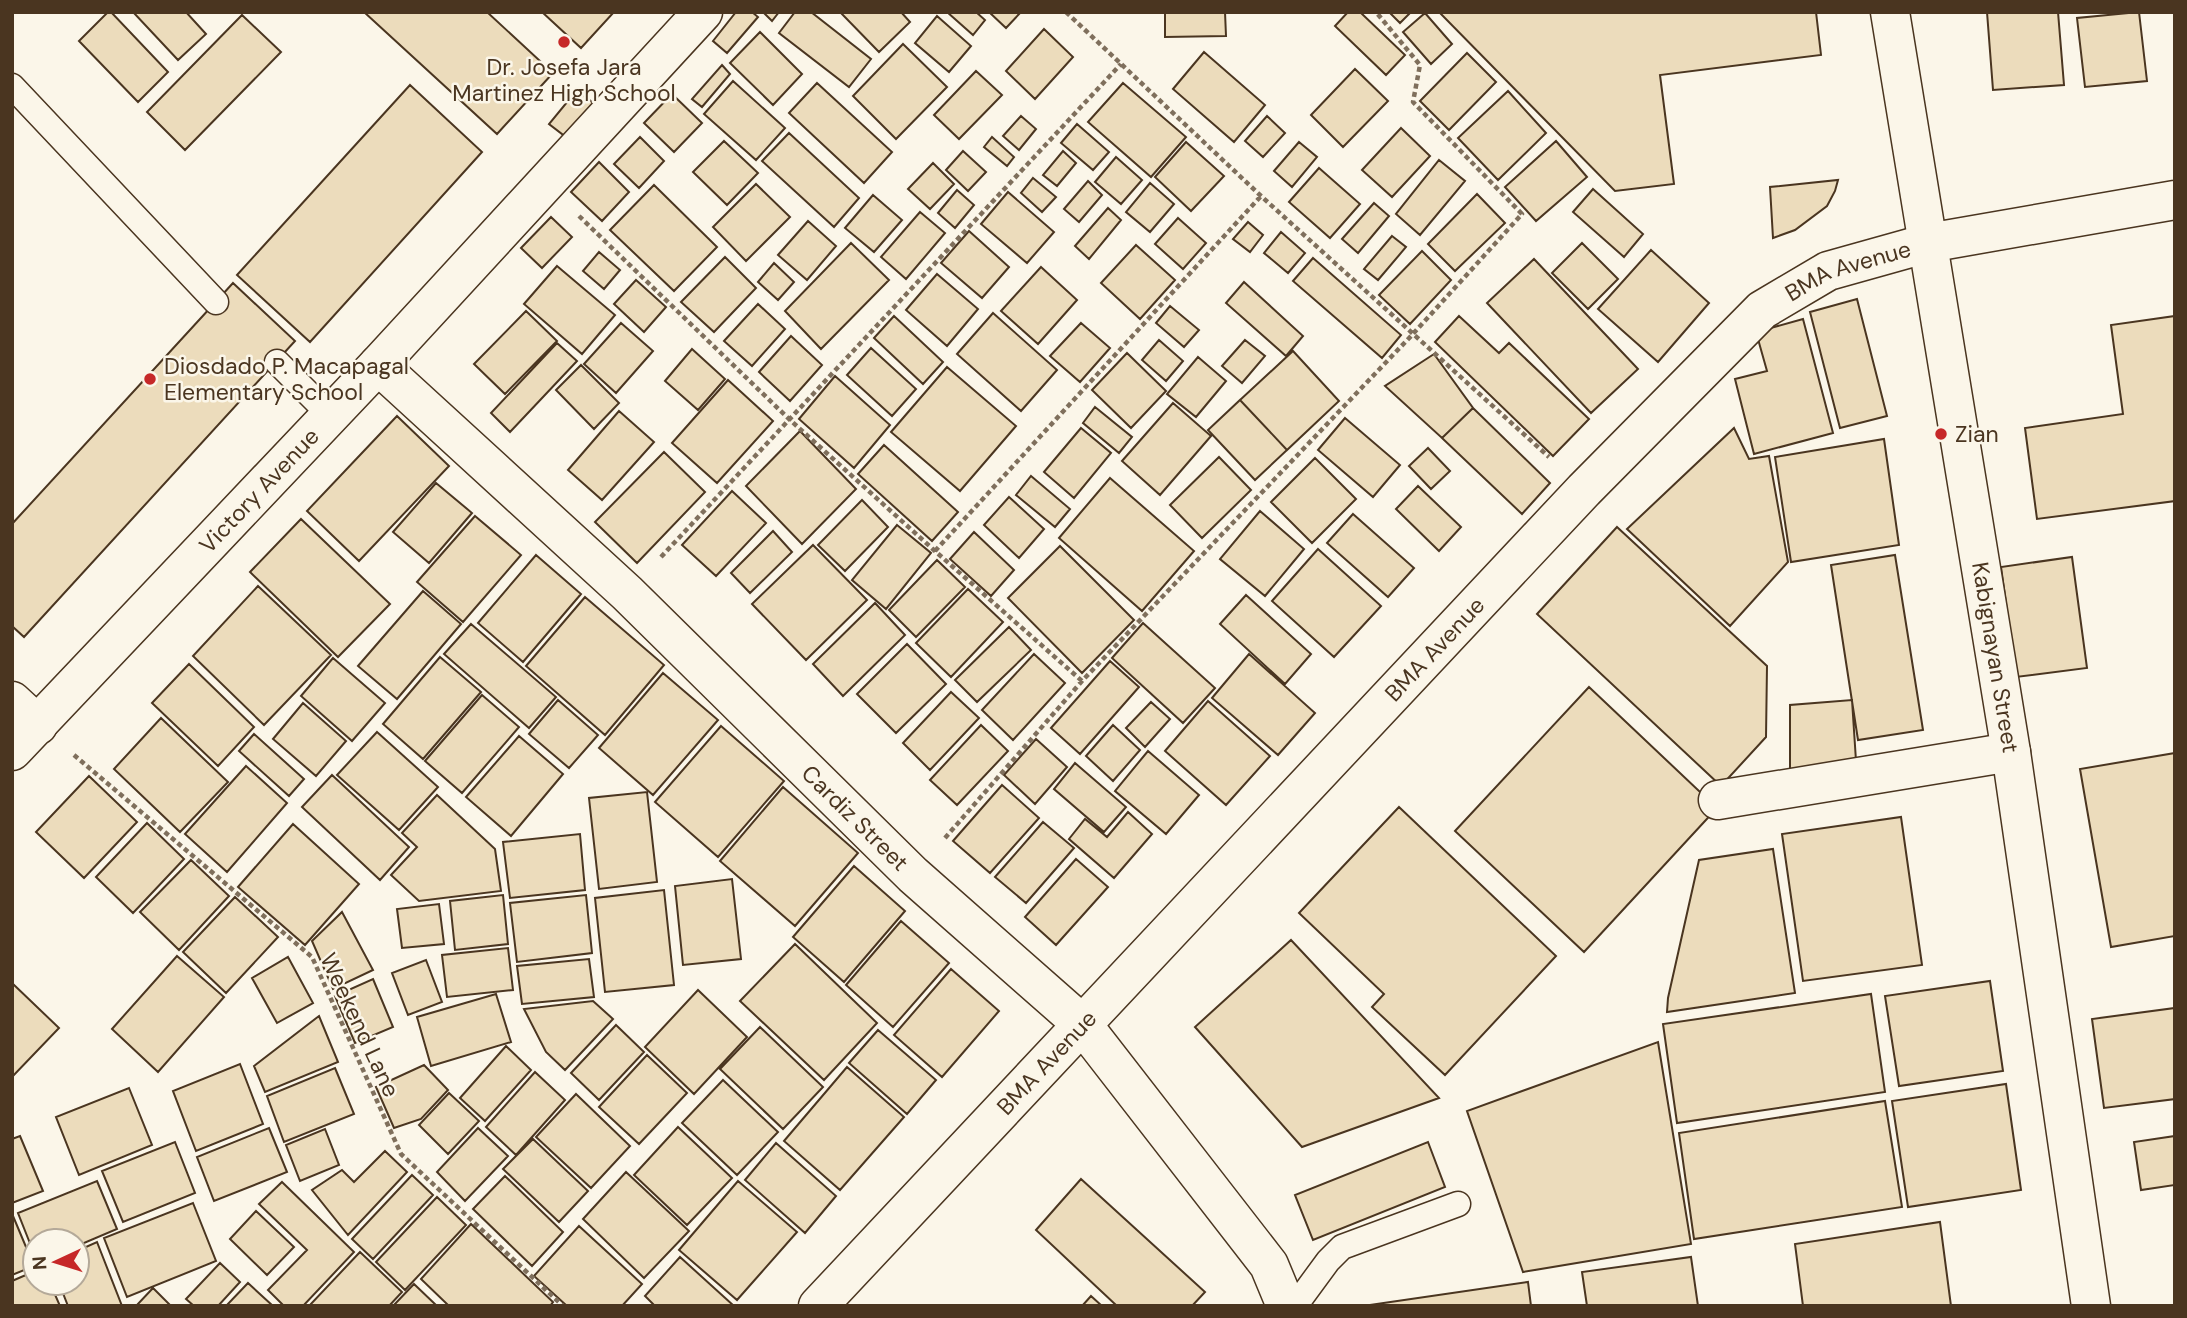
<svg xmlns="http://www.w3.org/2000/svg" width="2187" height="1318" font-family="'DM Sans',sans-serif">
  <rect width="100%" height="100%" fill="#fbf6e9"/>
  <!-- building -->
  <path fill="#ecdcbc" stroke="#4a3520" stroke-width="2" d="M108,12H111L168,72L138,102L79,41Z
    M133,12H186L206,34L178,60Z
    M364,12H487L553,73L497,134Z
    M542,12H614L581,48Z
    M736,12H752L758,17L727,53L713,41Z
    M763,12H779L772,21Z
    M795,12H811L871,59L849,87L779,33Z
    M840,12H901L910,22L879,52Z
    M947,12H976L985,20L973,35Z
    M989,12H1021L1006,28Z
    M1165,12H1225L1226,36L1165,37Z
    M1348,12H1360L1405,55L1386,75L1335,26Z
    M1389,12H1411L1400,23Z
    M1439,12H1816L1821,55L1660,75L1674,184L1615,191Z
    M1987,12H2058L2064,85L1993,90Z
    M2139,12L2147,81L2085,87L2077,18Z
    M1425,13L1452,44L1431,64L1403,32Z
    M242,15L281,52L185,150L147,112Z
    M937,16L971,46L949,72L915,43Z
    M1044,29L1073,57L1035,99L1006,71Z
    M760,32L802,74L773,105L730,63Z
    M903,44L947,87L896,139L853,96Z
    M1204,52L1265,105L1234,142L1173,89Z
    M1467,53L1496,82L1449,130L1420,101Z
    M722,65L730,74L702,107L692,99Z
    M1355,69L1388,101L1343,147L1311,115Z
    M976,71L1002,95L959,139L934,115Z
    M733,81L785,128L756,160L704,114Z
    M817,83L892,152L864,183L789,113Z
    M1123,83L1186,137L1151,177L1088,122Z
    M410,85L482,152L310,342L237,275Z
    M577,90L602,110L575,144L549,124Z
    M1508,91L1546,133L1498,180L1458,138Z
    M672,94L702,123L674,152L644,123Z
    M1021,116L1036,129L1019,150L1003,136Z
    M1267,116L1285,133L1263,157L1245,141Z
    M1077,124L1109,152L1093,170L1061,143Z
    M1401,128L1430,156L1392,197L1362,170Z
    M789,133L859,198L834,227L762,161Z
    M640,137L664,161L639,188L614,164Z
    M992,137L1014,157L1007,166L984,147Z
    M724,141L758,173L727,205L693,172Z
    M1556,141L1587,177L1536,221L1505,187Z
    M1186,142L1224,176L1191,211L1155,177Z
    M1299,142L1317,157L1292,187L1274,171Z
    M963,151L986,172L968,191L946,170Z
    M1063,151L1076,163L1057,186L1043,175Z
    M1116,157L1142,180L1121,204L1095,182Z
    M1439,160L1465,181L1420,235L1396,214Z
    M599,162L629,192L602,221L571,192Z
    M933,163L954,184L930,209L908,189Z
    M1319,168L1360,204L1330,238L1289,202Z
    M1033,178L1056,197L1042,212L1021,193Z
    M1838,180L1835,191L1827,206L1795,230L1773,238L1770,187Z
    M1088,181L1102,195L1079,222L1064,209Z
    M1150,183L1174,204L1150,232L1126,212Z
    M756,184L790,217L746,261L713,227Z
    M654,185L717,247L674,291L610,230Z
    M1593,189L1643,234L1624,257L1573,212Z
    M957,190L974,205L955,228L938,213Z
    M1008,192L1054,232L1027,263L981,224Z
    M1477,194L1505,223L1455,271L1428,244Z
    M873,195L902,220L874,252L845,228Z
    M1374,203L1389,216L1358,253L1342,239Z
    M1108,208L1121,220L1089,259L1075,246Z
    M920,212L945,233L906,279L881,257Z
    M551,217L572,237L542,268L521,248Z
    M1178,218L1206,243L1183,269L1155,244Z
    M808,221L836,246L807,280L778,255Z
    M1248,222L1263,235L1250,252L1233,239Z
    M969,231L1009,267L982,298L941,263Z
    M1281,232L1305,253L1288,273L1264,253Z
    M1392,236L1406,247L1378,280L1364,269Z
    M851,243L889,280L821,349L785,311Z
    M1582,243L1618,279L1588,309L1552,273Z
    M1136,245L1175,280L1140,319L1101,283Z
    M1651,250L1709,303L1658,362L1598,309Z
    M1422,251L1451,280L1410,324L1379,295Z
    M599,252L620,270L604,289L583,271Z
    M725,257L756,288L714,332L681,302Z
    M1313,258L1401,335L1382,358L1293,281Z
    M1534,259L1638,369L1591,413L1487,303Z
    M774,263L794,282L778,300L758,282Z
    M557,266L615,315L582,354L524,304Z
    M1041,267L1077,300L1038,344L1001,311Z
    M937,274L978,309L947,346L906,310Z
    M636,280L666,307L644,332L614,304Z
    M1244,282L1303,336L1286,356L1226,303Z
    M233,283L295,341L24,637L12,626V524Z
    M1857,299L1887,416L1840,428L1810,312Z
    M758,304L785,329L752,366L724,341Z
    M1170,306L1199,330L1184,347L1156,323Z
    M526,311L557,341L505,394L474,364Z
    M993,313L1057,370L1021,411L957,354Z
    M894,316L943,362L923,384L874,338Z
    M1459,316L1499,353L1509,343L1589,419L1553,456L1435,342Z
    M2175,316V501L2037,519L2025,428L2123,414L2111,325Z
    M1803,319L1833,433L1754,454L1735,379L1767,371L1756,332Z
    M621,323L653,351L616,393L584,364Z
    M1081,323L1110,348L1080,382L1050,356Z
    M791,336L822,365L790,401L759,372Z
    M1159,340L1183,361L1166,381L1142,360Z
    M1245,340L1265,356L1242,383L1222,366Z
    M557,343L577,361L510,432L491,413Z
    M871,348L916,389L892,416L847,375Z
    M692,349L725,379L698,410L665,381Z
    M1293,351L1339,401L1287,450L1240,400Z
    M1127,353L1166,391L1131,428L1092,390Z
    M1434,354L1473,408L1442,438L1385,386Z
    M1198,357L1226,381L1196,417L1167,394Z
    M581,365L619,403L594,429L556,390Z
    M947,367L1016,426L960,491L891,432Z
    M835,376L890,425L854,468L799,419Z
    M728,380L773,421L717,483L672,443Z
    M1240,400L1287,450L1255,480L1208,430Z
    M1173,403L1211,436L1160,495L1122,461Z
    M1095,407L1132,437L1119,453L1083,423Z
    M1473,408L1550,483L1522,514L1442,438Z
    M619,411L654,442L602,500L568,470Z
    M397,416L449,466L359,561L307,511Z
    M1345,418L1400,465L1373,497L1318,450Z
    M1081,428L1111,453L1074,498L1044,472Z
    M1734,428L1749,459L1769,456L1788,562L1730,626L1627,529Z
    M800,431L856,489L802,544L746,486Z
    M1884,439L1899,545L1791,562L1775,457Z
    M884,445L958,512L932,541L858,474Z
    M1428,448L1450,471L1431,489L1409,466Z
    M664,452L705,492L637,563L595,522Z
    M1219,457L1251,490L1202,538L1170,505Z
    M1315,458L1356,499L1312,543L1271,502Z
    M1031,476L1070,509L1055,527L1016,495Z
    M1110,478L1194,551L1142,611L1059,538Z
    M436,483L472,513L429,563L393,532Z
    M1418,486L1461,527L1439,551L1396,509Z
    M732,491L766,523L716,576L682,545Z
    M1009,497L1044,529L1019,558L984,525Z
    M862,500L888,527L845,571L818,545Z
    M1260,511L1304,549L1265,596L1220,559Z
    M1353,514L1414,568L1388,597L1327,543Z
    M475,516L521,555L463,622L417,582Z
    M301,519L390,604L338,657L250,572Z
    M897,525L931,553L886,609L852,580Z
    M1617,527L1767,666L1766,737L1721,786L1537,614Z
    M773,531L792,552L750,593L731,573Z
    M974,532L1014,570L991,596L950,559Z
    M813,545L867,600L806,660L752,604Z
    M1060,546L1134,620L1082,673L1008,598Z
    M1318,549L1381,606L1334,657L1272,601Z
    M536,555L581,594L523,662L478,623Z
    M1895,555L1923,730L1858,740L1831,565Z
    M2072,557L2087,668L2016,677L2001,567Z
    M937,560L965,587L916,637L889,610Z
    M258,586L331,655L264,725L193,656Z
    M968,589L1003,622L951,677L916,643Z
    M423,591L461,624L397,699L358,666Z
    M1246,595L1311,654L1285,684L1220,624Z
    M585,597L664,665L605,735L526,666Z
    M875,603L905,635L843,696L813,664Z
    M1143,623L1215,688L1183,723L1112,658Z
    M471,624L556,697L529,728L444,654Z
    M1009,627L1031,650L977,702L955,680Z
    M907,644L946,684L896,733L857,694Z
    M1034,654L1065,683L1013,740L982,710Z
    M1249,654L1315,713L1278,755L1212,698Z
    M440,657L481,692L423,759L383,724Z
    M333,658L385,703L352,741L301,696Z
    M1110,661L1139,687L1080,754L1051,728Z
    M189,664L254,727L218,766L152,703Z
    M663,673L718,720L653,795L599,748Z
    M1589,687L1717,808L1584,952L1455,831Z
    M951,692L979,718L930,770L903,743Z
    M482,695L519,727L462,793L425,761Z
    M558,700L598,735L569,768L529,734Z
    M1852,700L1857,776L1790,783V705Z
    M1208,701L1270,756L1226,805L1165,751Z
    M1151,702L1170,719L1145,747L1126,728Z
    M303,703L346,741L316,776L273,739Z
    M161,718L228,782L180,832L114,769Z
    M981,725L1008,751L957,805L930,780Z
    M1113,725L1140,750L1113,781L1086,756Z
    M721,726L784,781L718,857L655,802Z
    M377,732L438,787L399,830L337,775Z
    M254,734L304,779L289,796L239,751Z
    M519,736L563,774L511,836L466,797Z
    M1036,739L1067,767L1035,804L1004,775Z
    M1148,751L1199,795L1166,834L1115,791Z
    M2175,753V936L2111,947L2080,769Z
    M1075,763L1126,807L1104,832L1054,789Z
    M246,766L287,803L227,872L185,834Z
    M332,775L409,847L380,880L302,807Z
    M89,776L137,822L84,878L36,832Z
    M1002,785L1039,818L990,873L953,841Z
    M783,787L858,853L795,926L720,861Z
    M647,792L657,882L599,889L589,798Z
    M437,795L495,849L501,891L419,901L391,875L417,847L402,833Z
    M1399,807L1556,956L1445,1075L1372,1007L1384,994L1299,913Z
    M1128,812L1152,834L1114,878L1069,839L1085,819L1107,837Z
    M1901,817L1922,965L1803,981L1782,834Z
    M1043,822L1074,848L1026,903L995,877Z
    M147,823L184,859L133,913L96,877Z
    M293,824L359,884L305,945L238,887Z
    M580,834L585,890L510,898L503,842Z
    M1773,849L1795,993L1667,1012L1668,998L1699,860Z
    M1076,859L1108,887L1056,945L1025,917Z
    M191,860L229,896L179,950L140,912Z
    M854,866L905,911L844,982L793,937Z
    M732,879L741,959L683,965L675,886Z
    M664,890L674,985L605,992L595,898Z
    M503,895L508,944L455,950L450,901Z
    M586,895L592,953L517,962L510,903Z
    M235,897L278,937L226,993L183,952Z
    M439,904L444,944L402,948L397,909Z
    M342,912L373,970L333,989L312,941Z
    M901,921L949,963L893,1027L846,985Z
    M1291,940L1439,1098L1302,1147L1195,1027Z
    M795,944L877,1023L824,1080L740,1001Z
    M508,948L513,990L447,997L442,955Z
    M177,956L224,997L158,1072L112,1029Z
    M288,957L313,1003L277,1023L252,978Z
    M589,959L594,997L522,1004L517,966Z
    M426,960L442,1002L408,1015L392,973Z
    M951,969L999,1011L942,1077L894,1035Z
    M373,979L393,1027L355,1043L335,996Z
    M1990,981L2003,1071L1899,1086L1885,996Z
    M12,983L59,1028L12,1077Z
    M698,990L747,1037L694,1094L645,1047Z
    M496,994L511,1042L431,1066L417,1017Z
    M1871,994L1885,1092L1677,1123L1663,1024Z
    M593,1001L613,1019L565,1070L546,1052L524,1009Z
    M2175,1008V1099L2104,1108L2092,1019Z
    M319,1016L338,1062L265,1092L254,1066Z
    M616,1025L644,1052L599,1100L571,1073Z
    M760,1027L823,1087L783,1129L720,1069Z
    M878,1030L936,1080L907,1114L849,1063Z
    M1658,1042L1691,1244L1523,1272L1467,1111Z
    M506,1046L531,1070L485,1121L460,1098Z
    M647,1055L687,1093L639,1144L599,1107Z
    M240,1064L263,1124L196,1151L173,1091Z
    M424,1065L448,1090L421,1119L394,1128L376,1087Z
    M847,1067L904,1117L840,1190L784,1141Z
    M335,1068L354,1114L284,1142L267,1096Z
    M535,1072L565,1100L516,1155L486,1127Z
    M723,1080L778,1132L737,1175L682,1123Z
    M2006,1084L2021,1190L1908,1207L1892,1101Z
    M129,1088L152,1145L79,1175L56,1117Z
    M449,1093L479,1121L448,1154L419,1125Z
    M576,1094L630,1146L591,1188L536,1137Z
    M1885,1101L1902,1207L1694,1239L1679,1133Z
    M678,1127L732,1178L687,1225L634,1175Z
    M269,1128L287,1172L214,1201L197,1157Z
    M478,1128L508,1156L465,1201L437,1172Z
    M325,1129L339,1165L300,1181L286,1145Z
    M20,1136L43,1191L12,1203V1139Z
    M2175,1136V1185L2141,1190L2134,1142Z
    M533,1139L588,1191L559,1222L503,1169Z
    M175,1142L195,1193L123,1222L102,1171Z
    M1428,1142L1445,1187L1313,1240L1295,1195Z
    M776,1143L836,1196L805,1233L745,1180Z
    M385,1151L407,1172L348,1235L312,1190L342,1170L354,1182Z
    M626,1172L689,1231L644,1278L583,1219Z
    M412,1175L433,1195L373,1259L352,1239Z
    M505,1176L563,1232L532,1266L473,1209Z
    M1081,1179L1205,1292L1192,1306H1117L1036,1230Z
    M97,1181L117,1229L77,1246V1241H35V1256L18,1213Z
    M738,1181L797,1232L737,1300L679,1250Z
    M282,1182L354,1252L303,1306H284L268,1290L307,1250L259,1204Z
    M437,1197L466,1225L405,1290L376,1262Z
    M193,1203L216,1261L127,1297L104,1238Z
    M256,1211L294,1247L267,1275L230,1239Z
    M13,1216L34,1266L12,1275V1217Z
    M1940,1222L1951,1306H1803L1795,1244Z
    M471,1224L553,1302L550,1306H449L421,1279Z
    M579,1226L642,1284L622,1306H567L534,1276Z
    M97,1242L122,1306H68L59,1283H77V1251Z
    M360,1252L402,1292L389,1306H309Z
    M680,1257L734,1306H655L645,1296Z
    M1691,1257L1698,1306H1587L1582,1272Z
    M220,1263L240,1282L218,1306H194L186,1299Z
    M35,1271V1283H50L60,1306H12V1281Z
    M1528,1282L1531,1306H1363Z
    M248,1283L273,1306H226Z
    M414,1284L437,1306H393Z
    M153,1288L171,1306H136Z
    M1091,1296L1102,1306H1082Z"/>
  <g fill="none" stroke-linecap="round" stroke-linejoin="round">
    <defs>
      <path id="service" d="M12,86L216,302
        M277,362L331,416
        M1295,1306L1328,1261L1342,1247L1458,1204"/>
      <g id="minor">
        <path id="s1" d="M1890,12L2011,752L2091,1306"/>
        <path id="s2" d="M378,365L627,593L913,875L1082,1024L1269,1265L1286,1306"/>
        <path d="M12,701L38,725"/>
        <path id="s3" d="M12,751L378,365L703,12"/>
        <path d="M1718,800L2011,752"/>
        <path id="s4" d="M818,1306L1584,490L1762,310L1828,271L1928,243L2175,200"/>
      </g>
    </defs>
    <!-- service casing -->
    <use href="#service" stroke="#4a3520" stroke-width="27"/>
    <!-- minor casing -->
    <use href="#minor" stroke="#4a3520" stroke-width="41"/>
    <!-- path -->
    <path stroke="#7f6f5c" stroke-width="4.5" stroke-dasharray="5 3.5" stroke-linecap="butt" d="M1066,12L1261,196L1549,457
      M579,216L789,419L935,551L1082,681
      M935,551L1261,196
      M661,557L1121,64
      M74,755L312,957L401,1154L563,1306
      M945,838L1082,681L1412,335L1522,214L1413,102L1420,65L1376,12"/>
    <!-- service -->
    <use href="#service" stroke="#fbf6e9" stroke-width="24"/>
    <!-- minor -->
    <use href="#minor" stroke="#fbf6e9" stroke-width="38"/>
  </g>
  <!-- markers -->
  <g fill="#c62828" stroke="#fbf6e9" stroke-width="2.5">
    <circle cx="564" cy="42" r="7"/>
    <circle cx="150" cy="379" r="7"/>
    <circle cx="1941" cy="434" r="7"/>
  </g>
  <g text-anchor="middle" dominant-baseline="central" stroke-width="5" stroke-linejoin="round" paint-order="stroke">
    <!-- poi labels -->
    <g font-size="23" fill="#4a3520" stroke="#fbf6e9" text-anchor="start">
      <text x="564" y="67" text-anchor="middle">Dr. Josefa Jara<tspan x="564" dy="26">Martinez High School</tspan></text>
      <text x="164" y="366">Diosdado P. Macapagal<tspan x="164" dy="26">Elementary School</tspan></text>
      <text x="1955" y="434">Zian</text>
    </g>
    <!-- street labels -->
    <g font-size="23" fill="#4a3520" stroke="#fbf6e9">
      <text stroke="none"><textPath href="#s4" startOffset="1468">BMA Avenue</textPath></text>
      <text stroke="none"><textPath href="#s3" startOffset="359">Victory Avenue</textPath></text>
      <text stroke="none"><textPath href="#s4" startOffset="901">BMA Avenue</textPath></text>
      <text stroke="none"><textPath href="#s1" startOffset="654">Kabignayan Street</textPath></text>
      <text stroke="none"><textPath href="#s2" startOffset="658">Cardiz Street</textPath></text>
      <text transform="translate(360 1025) rotate(65)">Weekend Lane</text>
      <text stroke="none"><textPath href="#s4" startOffset="334">BMA Avenue</textPath></text>
    </g>
  </g>
  <!-- border -->
  <rect width="2187" height="1318" fill="none" stroke="#4a3520" stroke-width="28"/>
  <!-- north arrow -->
  <g transform="translate(56 1262) rotate(266)"><circle r="33" fill="#fbf6e9" stroke="#b4a999" stroke-width="2"/>
  <path d="M0-5L12 26L0 18L-12 26Z" fill="#c62828"/>
  <text y="-10" font-size="19" font-weight="bold" text-anchor="middle" fill="#4a3520">N</text>
  </g>
</svg>
